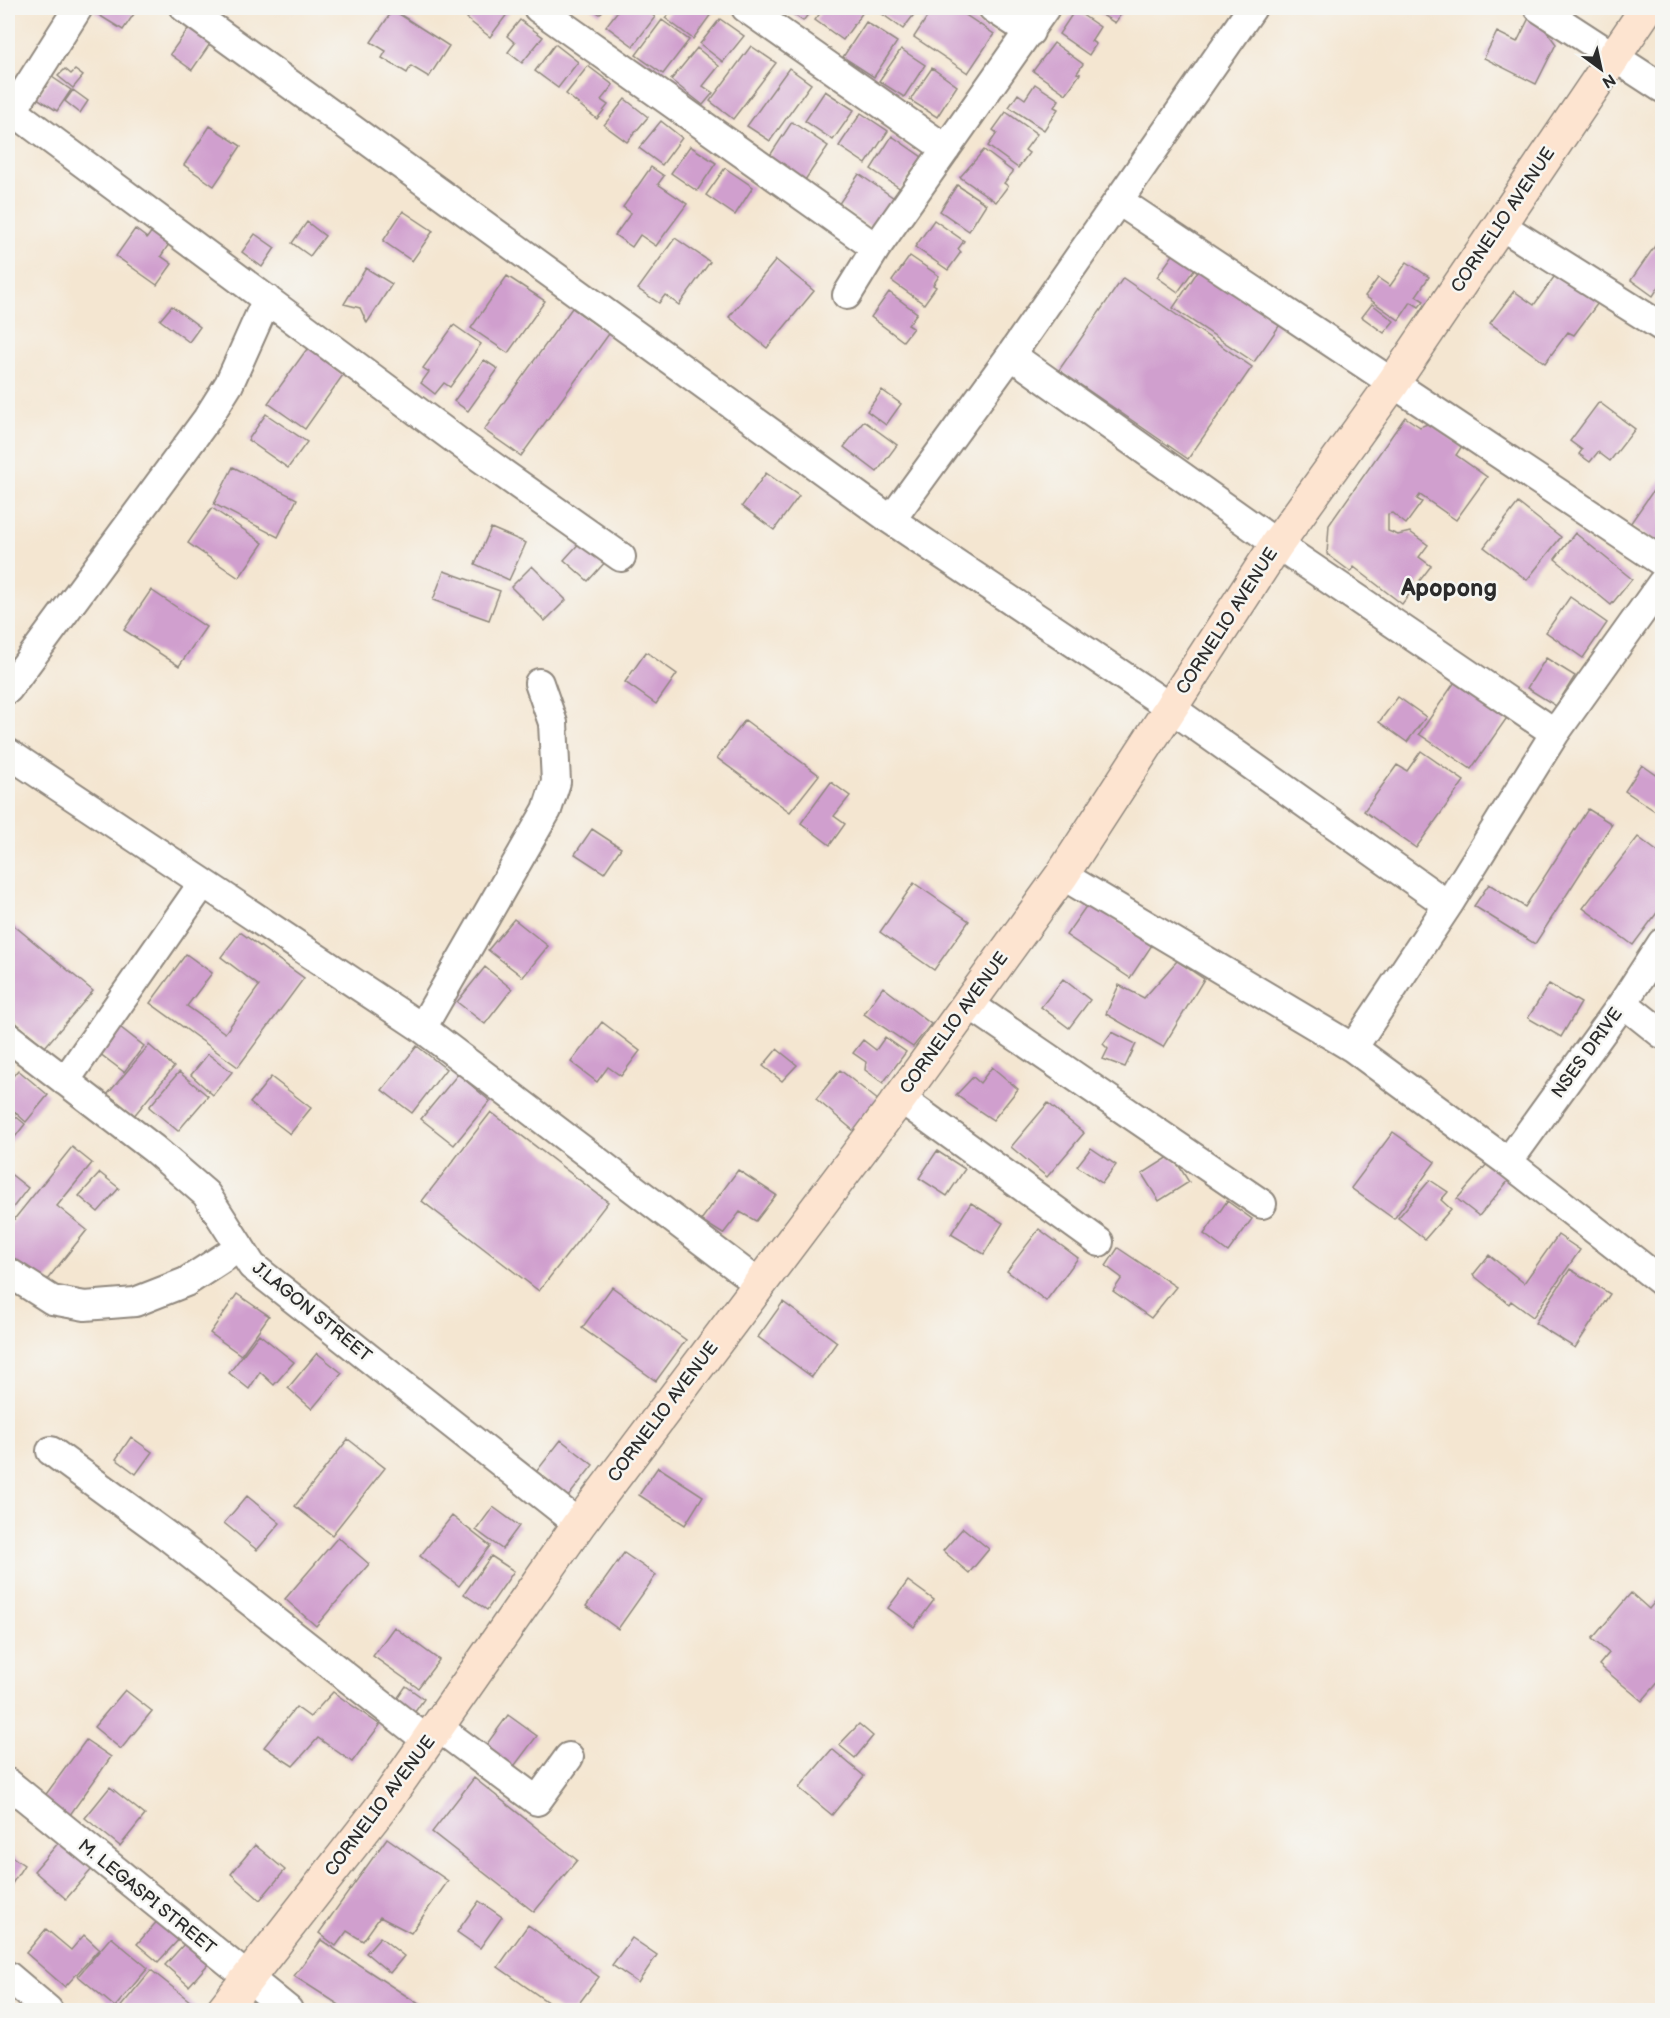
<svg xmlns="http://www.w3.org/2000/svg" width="1670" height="2018" font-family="'Balsamiq Sans',sans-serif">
  <rect width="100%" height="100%" fill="#f6f6f2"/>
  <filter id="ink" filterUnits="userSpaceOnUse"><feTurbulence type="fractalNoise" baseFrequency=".0167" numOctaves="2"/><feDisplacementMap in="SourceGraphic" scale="12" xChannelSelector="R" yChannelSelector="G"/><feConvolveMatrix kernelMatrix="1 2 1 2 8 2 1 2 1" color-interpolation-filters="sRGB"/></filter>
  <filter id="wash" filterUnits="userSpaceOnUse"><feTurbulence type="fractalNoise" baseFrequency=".008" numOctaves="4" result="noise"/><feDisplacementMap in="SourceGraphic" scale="24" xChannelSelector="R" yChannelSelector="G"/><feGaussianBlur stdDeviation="1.35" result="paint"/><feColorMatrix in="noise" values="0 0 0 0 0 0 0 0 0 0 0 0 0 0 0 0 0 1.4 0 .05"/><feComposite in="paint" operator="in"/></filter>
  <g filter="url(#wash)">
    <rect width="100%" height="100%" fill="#f4e6d1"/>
    <g id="blocks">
      <!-- building -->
      <path fill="#d09fce" d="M97,8H138L123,30L94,12Z
        M476,8H508L511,9L490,37L467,19Z
        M591,8H605L600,14Z
        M620,8H643L655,17L633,46L606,26Z
        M674,8H711L714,10L693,39L665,18Z
        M784,8H813L803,21Z
        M824,8H856L863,12L843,40L815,20Z
        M874,8H919L903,29Z
        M933,8H955L994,34L968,73L914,37Z
        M1091,8H1125L1115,23Z
        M393,10L449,46L429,77L411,66L407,73L382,58L386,51L371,42Z
        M1075,10L1100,27L1091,41L1096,44L1089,55L1059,34Z
        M1532,12L1556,44L1536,84L1484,58L1497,32L1517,42Z
        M720,19L744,36L723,62L700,44Z
        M520,20L543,37L522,63L508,52L515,43L507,36Z
        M662,20L689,40L663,74L636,55Z
        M866,22L897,42L874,77L843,57Z
        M190,26L212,41L192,70L170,54Z
        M1054,43L1083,64L1077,73L1080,74L1066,94L1033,71Z
        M555,44L578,62L558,88L535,71Z
        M751,46L776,63L733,119L710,101Z
        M697,48L719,66L703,86L713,93L703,105L671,80Z
        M901,49L925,65L904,97L879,81Z
        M588,66L613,85L601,100L608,105L597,119L566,94Z
        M789,68L811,84L770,141L747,126Z
        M932,68L957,86L937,117L910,100Z
        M65,69L71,74L75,70L83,76L73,88L58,76Z
        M52,77L71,90L57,111L37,98Z
        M1035,84L1059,100L1054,107L1058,109L1044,130L1009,107L1018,94L1025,99Z
        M73,90L88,101L80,113L65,101Z
        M825,91L854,110L833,140L805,121Z
        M625,99L648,117L627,142L604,125Z
        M1006,112L1037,134L1025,150L1029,153L1018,168L988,146L997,133L993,130Z
        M861,113L888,131L866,164L839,146Z
        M661,121L682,138L662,165L639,148Z
        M792,122L828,146L803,183L767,160Z
        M210,126L241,146L214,186L184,165Z
        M892,136L922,157L901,189L871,169Z
        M690,146L716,163L697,191L671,173Z
        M984,150L1013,172L1004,183L1008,186L996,202L960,177Z
        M651,167L664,176L658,184L687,204L656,246L640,235L632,247L615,235L631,213L623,207Z
        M725,168L753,187L735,215L706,195Z
        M859,174L894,198L873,228L838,205Z
        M957,185L986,204L969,231L940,211Z
        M403,211L433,231L412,261L383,241Z
        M934,220L964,241L958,249L961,252L948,270L915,247Z
        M307,222L325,236L310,256L292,243Z
        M135,229L147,238L152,231L169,244L161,256L172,264L157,285L116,256Z
        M255,234L275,248L262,267L242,252Z
        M675,238L710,262L679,305L665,295L659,303L638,289Z
        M1657,243L1662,247V282L1653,296L1631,280Z
        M1175,252L1196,267L1178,292L1157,277Z
        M910,256L939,276L933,285L936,287L924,304L892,281Z
        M776,260L814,291L767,348L729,317Z
        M1407,262L1429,277L1416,296L1424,301L1419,307L1411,302L1399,320L1365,296L1378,278L1390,286Z
        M366,268L392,284L367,323L360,308L344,304Z
        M1200,268L1282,322L1254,362L1173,308Z
        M1559,270L1601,299L1574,335L1568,332L1545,363L1490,323L1514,291L1534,305Z
        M507,276L545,301L508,353L471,328Z
        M1123,278L1252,367L1188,459L1059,370Z
        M889,292L917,313L908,325L913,328L903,341L871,317Z
        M1372,304L1394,321L1384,333L1362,317Z
        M172,306L200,327L189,342L160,320Z
        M572,308L609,334L521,456L484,430Z
        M454,325L481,344L450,387L444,383L435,394L421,383L429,372L423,368Z
        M312,342L337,359L332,367L343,375L305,429L268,403Z
        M484,360L498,369L468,411L454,401Z
        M882,390L901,404L886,425L867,411Z
        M1599,402L1635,429L1610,461L1598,452L1590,462L1579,454L1582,450L1570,441Z
        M266,414L307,442L288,468L248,440Z
        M1405,417L1420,427L1430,423L1462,446L1456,455L1487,477L1456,520L1420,495L1417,499L1422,502L1406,524L1392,513L1388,514V531L1398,535L1410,532L1428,545L1419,557L1431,566L1402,604L1354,567L1351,572L1327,554L1329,525Z
        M864,421L897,445L877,472L844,447Z
        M233,467L297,499L278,537L214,504Z
        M766,473L799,496L774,530L742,506Z
        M1662,478V546L1630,524Z
        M1518,503L1561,537L1527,580L1484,547Z
        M212,508L263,543L239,578L188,543Z
        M491,528L526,543L509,580L475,564Z
        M1575,533L1632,579L1611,605L1555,559Z
        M584,538L608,559L588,581L564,560Z
        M532,566L566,600L545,621L511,587Z
        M444,571L500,591L489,620L433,600Z
        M151,590L206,627L179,666L124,630Z
        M1570,597L1607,623L1583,658L1546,632Z
        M646,652L677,674L656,704L625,682Z
        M1546,658L1575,676L1556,706L1527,688Z
        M1459,676L1511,712L1471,769L1419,734Z
        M1398,697L1426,717L1407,742L1379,722Z
        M745,720L819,775L790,812L717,758Z
        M1421,751L1464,781L1416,848L1364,811L1397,765L1407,771Z
        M1642,765L1662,779V806L1658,813L1625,791Z
        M831,782L850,796L834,816L845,824L830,845L801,823Z
        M1588,809L1612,824L1535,944L1474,906L1489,884L1525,907Z
        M592,829L621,848L604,873L575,854Z
        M1638,837L1662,855V906L1633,945L1583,908Z
        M914,883L969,921L934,970L880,932Z
        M1089,902L1152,945L1130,978L1066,935Z
        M514,919L548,946L523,977L488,950Z
        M11,923L93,991L45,1047L8,1016V927Z
        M240,932L304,978L238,1067L150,1003L186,954L212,973L187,1006L225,1033L259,986L221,957Z
        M1177,961L1204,979L1163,1047L1106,1014L1119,985L1144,998Z
        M485,967L512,989L485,1024L457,1002Z
        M1063,979L1090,1000L1069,1028L1041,1007Z
        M1549,984L1581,1003L1561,1037L1528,1018Z
        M883,987L931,1024L913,1047L864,1014Z
        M602,1022L640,1051L621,1076L608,1067L597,1082L571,1062Z
        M116,1024L144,1046L124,1072L95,1050Z
        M1112,1032L1136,1044L1125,1067L1103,1059L1108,1049L1103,1044Z
        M885,1037L906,1052L883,1083L865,1070L866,1062L853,1053L863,1040L876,1050Z
        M149,1045L174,1067L133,1117L107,1095Z
        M417,1046L446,1069L412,1113L382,1090Z
        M777,1049L797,1065L782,1081L763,1066Z
        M208,1054L232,1072L213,1095L191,1075Z
        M992,1067L1018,1089L993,1120L956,1095L973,1077L980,1083Z
        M18,1070L48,1095L26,1122L8,1106V1082Z
        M840,1070L879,1101L854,1131L816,1099Z
        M179,1072L208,1096L178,1131L149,1107Z
        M458,1074L490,1101L454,1145L421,1119Z
        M271,1077L311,1108L290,1134L250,1103Z
        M1048,1103L1084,1133L1047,1177L1011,1147Z
        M8,1110L25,1124L8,1146Z
        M491,1112L608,1202L539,1291L422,1201Z
        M1393,1132L1435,1162L1394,1219L1351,1188Z
        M72,1147L92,1163L57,1206L87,1230L42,1286L8,1259V1227Z
        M1091,1148L1116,1165L1102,1183L1077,1166Z
        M937,1151L965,1169L947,1196L919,1178Z
        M1172,1155L1189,1182L1159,1201L1142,1174Z
        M1487,1164L1509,1180L1479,1216L1457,1199Z
        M738,1170L776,1195L756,1221L740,1212L723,1234L701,1220Z
        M8,1172L28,1188L8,1214Z
        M100,1173L119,1188L98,1212L79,1196Z
        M1430,1180L1448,1192L1441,1200L1451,1209L1425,1239L1398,1218Z
        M1227,1201L1252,1219L1228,1252L1204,1234Z
        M971,1203L1003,1223L984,1254L951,1234Z
        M1039,1229L1078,1258L1046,1301L1007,1271Z
        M1558,1235L1580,1250L1533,1317L1511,1301L1509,1304L1473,1275L1489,1255L1524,1283Z
        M1118,1248L1176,1287L1151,1318L1113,1291L1122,1278L1106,1266Z
        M1570,1269L1610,1294L1575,1348L1535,1323Z
        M612,1287L686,1340L656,1381L582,1328Z
        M237,1294L269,1316L241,1355L210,1333Z
        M783,1302L837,1342L812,1377L758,1337Z
        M259,1334L294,1362L274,1385L260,1372L249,1389L229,1373Z
        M317,1353L342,1373L312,1409L288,1388Z
        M131,1437L152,1452L136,1474L116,1459Z
        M348,1439L385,1468L332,1535L295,1506Z
        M561,1440L593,1465L568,1497L536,1472Z
        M658,1467L703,1496L685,1525L639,1495Z
        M247,1496L280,1523L257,1550L224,1523Z
        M493,1507L519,1526L502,1549L476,1530Z
        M452,1516L490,1546L459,1586L420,1556Z
        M963,1528L989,1549L969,1573L943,1551Z
        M338,1537L369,1564L316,1626L285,1599Z
        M624,1553L656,1575L618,1629L586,1606Z
        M491,1556L514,1571L487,1610L464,1594Z
        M908,1581L934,1600L914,1627L888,1608Z
        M1631,1593L1649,1609L1662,1593V1678L1642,1701L1599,1665L1609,1653L1592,1639Z
        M394,1627L439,1660L418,1688L373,1656Z
        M406,1686L424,1699L410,1719L392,1706Z
        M125,1690L152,1711L121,1749L94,1727Z
        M333,1692L380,1725L352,1762L318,1738L293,1766L264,1747L296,1707L310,1717Z
        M508,1715L537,1736L512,1769L484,1748Z
        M859,1724L873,1736L855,1758L839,1745Z
        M86,1740L111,1757L67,1819L41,1801Z
        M832,1749L864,1776L832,1815L799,1788Z
        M474,1778L577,1860L534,1912L432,1832Z
        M110,1787L145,1815L120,1846L85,1818Z
        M387,1838L448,1881L411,1933L380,1917L363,1941L347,1931L336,1946L319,1933Z
        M60,1841L92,1869L66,1899L34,1871Z
        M255,1845L285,1870L260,1900L231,1874Z
        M8,1854L24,1865L8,1890Z
        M479,1901L502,1917L480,1948L457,1932Z
        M160,1918L181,1937L158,1962L137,1944Z
        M528,1925L599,1977L574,2010H559L498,1967Z
        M46,1929L71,1950L84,1935L99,1949L65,1987L26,1953Z
        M111,1937L148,1968L115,2007L78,1976Z
        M380,1937L404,1956L390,1973L366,1953Z
        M632,1938L657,1955L638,1983L612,1965Z
        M321,1940L428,2010H347L294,1976Z
        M185,1943L209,1963L189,1986L165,1965Z
        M151,1970L196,2006L192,2010H118Z"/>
    </g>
  </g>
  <g filter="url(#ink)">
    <use href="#blocks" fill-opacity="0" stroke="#90887e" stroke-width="1.5"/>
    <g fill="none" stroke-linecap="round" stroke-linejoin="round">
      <defs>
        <path id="street" d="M185,8L891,520L1171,708L1448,905
          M538,8L876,248
          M746,8L946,149
          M993,8L1030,32
          M1539,8L1662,88
          M13,111L464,446L621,557
          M8,118L78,8
          M1119,201L1662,562
          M1500,225L1662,327
          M847,295L876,248L1045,8
          M1011,355L1277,544L1555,733
          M891,520L1011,355L1252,8
          M8,689L207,419L229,384L267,299
          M8,753L422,1028L759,1284
          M1062,875L1353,1048L1508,1162L1662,1282
          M1623,1003L1662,1034
          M969,1004L1262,1204
          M422,1028L547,810L556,782L553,723L539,683
          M8,1037L154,1149L206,1194L252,1266L579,1524
          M1353,1048L1448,905L1555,733L1662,583
          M65,1081L203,883
          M900,1098L1099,1242
          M1508,1162L1623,1003L1662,943
          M8,1272L52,1300L85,1306L135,1302L186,1282L240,1247
          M51,1451L166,1535L429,1742
          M439,1728L537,1801L569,1757
          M8,1783L288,2010
          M8,1976L48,2010"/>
        <path id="secondary" d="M223,2010L380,1809L579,1524L900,1098L1062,875L1277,544L1393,383L1647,8"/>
      </defs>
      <!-- street casing -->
      <use href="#street" stroke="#90887e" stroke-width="32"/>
      <!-- secondary casing -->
      <use href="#secondary" stroke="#90887e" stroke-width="36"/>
      <!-- street -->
      <use href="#street" stroke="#fff" stroke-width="28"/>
      <!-- secondary -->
      <use href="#secondary" stroke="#fde4d0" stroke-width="33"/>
    </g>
  </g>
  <g text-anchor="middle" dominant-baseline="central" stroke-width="5" stroke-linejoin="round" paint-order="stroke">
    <!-- street labels -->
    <g font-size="18" fill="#2b2b2b" stroke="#f6f6f2">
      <text transform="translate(1503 220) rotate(-56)">CORNELIO AVENUE</text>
      <text transform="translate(1227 621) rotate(-57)">CORNELIO AVENUE</text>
      <text transform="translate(954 1023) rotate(-54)">CORNELIO AVENUE</text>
      <text transform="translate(1587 1053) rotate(-54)">NSES DRIVE</text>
      <text transform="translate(312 1312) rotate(39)">J.LAGON STREET</text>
      <text transform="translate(663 1412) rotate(-53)">CORNELIO AVENUE</text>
      <text transform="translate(380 1806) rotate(-53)">CORNELIO AVENUE</text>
      <text transform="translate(147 1897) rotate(39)">M. LEGASPI STREET</text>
    </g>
    <!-- district labels -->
    <g font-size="24" font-weight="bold" fill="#2b2b2b" stroke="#f6f6f2">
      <text x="1449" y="588">Apopong</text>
    </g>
  </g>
  <!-- margin -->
  <rect width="1670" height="2018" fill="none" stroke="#f6f6f2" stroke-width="30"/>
  <!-- north arrow -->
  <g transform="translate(1601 69) rotate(147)" stroke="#f6f6f2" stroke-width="4.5" paint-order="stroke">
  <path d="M0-4.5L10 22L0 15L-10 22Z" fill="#2b2b2b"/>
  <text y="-9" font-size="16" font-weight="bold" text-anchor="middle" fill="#2b2b2b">N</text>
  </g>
</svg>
